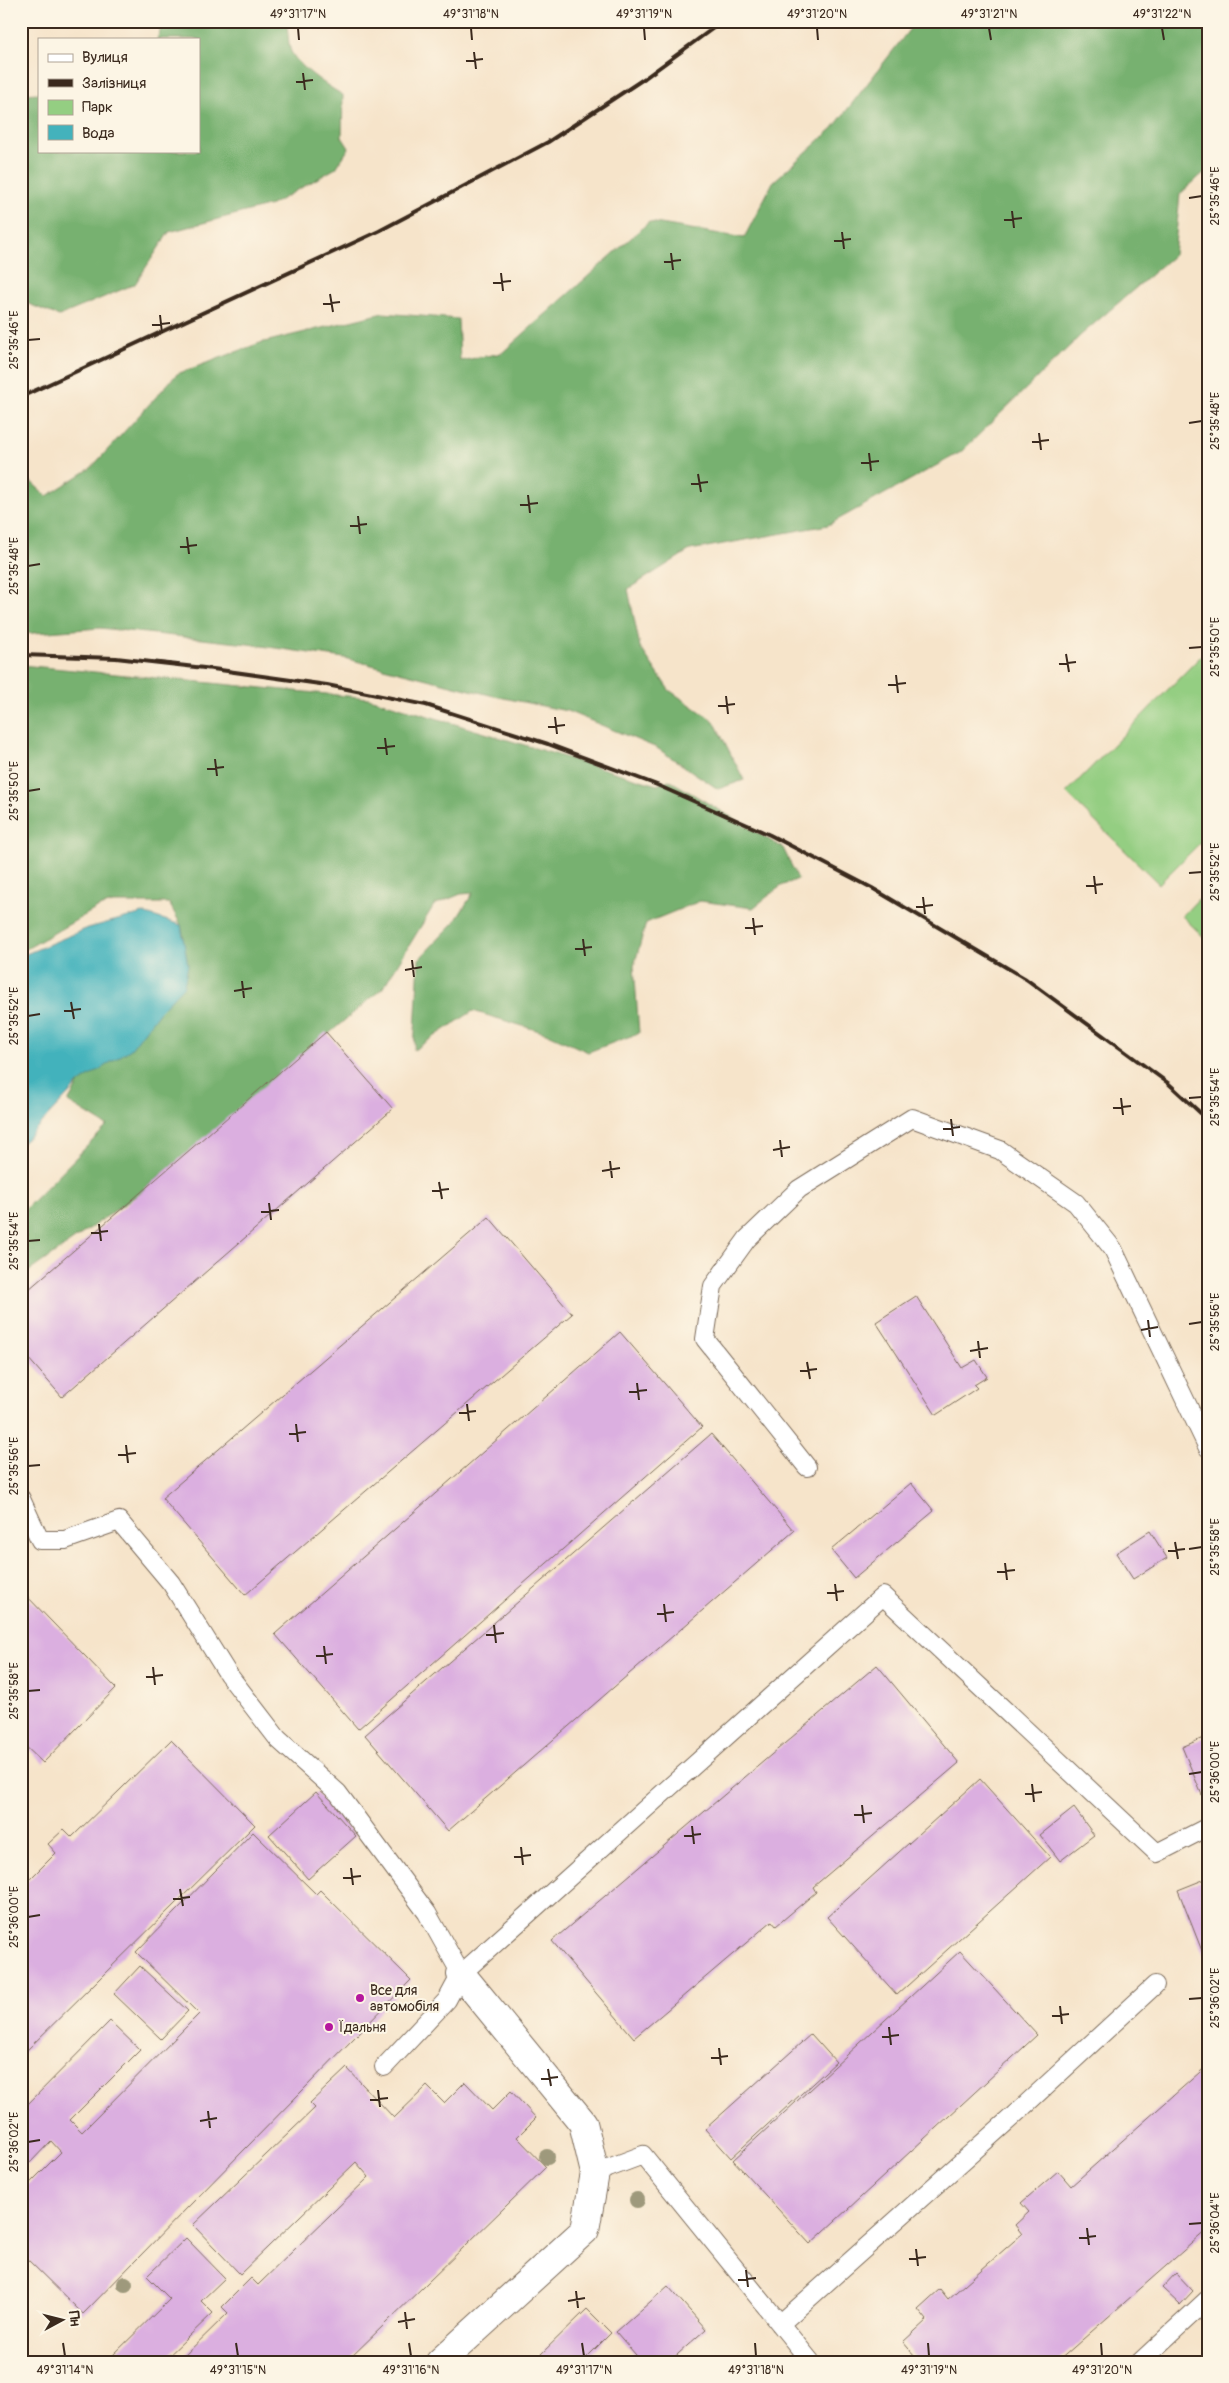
<svg xmlns="http://www.w3.org/2000/svg" width="1229" height="2383" font-family="Pangolin,sans-serif">
  <rect width="100%" height="100%" fill="#fcf5e5"/>
  <filter id="ink" filterUnits="userSpaceOnUse"><feTurbulence type="fractalNoise" baseFrequency=".02" numOctaves="2"/><feDisplacementMap in="SourceGraphic" scale="10" xChannelSelector="R" yChannelSelector="G"/><feConvolveMatrix kernelMatrix="1 2 1 2 8 2 1 2 1" color-interpolation-filters="sRGB"/></filter>
  <filter id="wash" filterUnits="userSpaceOnUse"><feTurbulence type="fractalNoise" baseFrequency=".0096" numOctaves="4" result="noise"/><feDisplacementMap in="SourceGraphic" scale="20" xChannelSelector="R" yChannelSelector="G"/><feGaussianBlur stdDeviation="1.12" result="paint"/><feColorMatrix in="noise" values="0 0 0 0 0 0 0 0 0 0 0 0 0 0 0 0 0 1.4 0 .05"/><feComposite in="paint" operator="in"/></filter>
  <g filter="url(#wash)">
    <rect width="100%" height="100%" fill="#f6e4ca"/>
    <!-- green -->
    <path fill="#94ce82" stroke="#687c50" d="M1208,649V835L1159,884L1066,793Z
      M1208,889V941L1182,916Z"/>
    <!-- forest -->
    <path fill="#77b170" stroke="#596e47" d="M164,21H286C288,30 288,40 290,49C295,65 329,87 343,95L342,137L349,148L336,168L271,205L169,232L135,284L59,316L21,301V94L39,93V151H199V39H157Z
      M916,21H1208V169L1180,194L1174,255L1081,335L961,452L828,525L690,550L628,589L640,647L669,690L714,721L744,780L718,789L657,748L567,711L494,696L344,658L248,644L100,628L21,634V473L47,496L91,468L177,374L260,343L383,313L458,319L460,361L502,353L649,222L744,238L773,182L833,128Z
      M21,665L369,698L657,785L669,780L783,848L798,879L781,886L753,908L700,901L646,923L634,966L639,1033L588,1052L546,1033L473,1011L414,1050L419,959L454,923L473,893L461,894L434,905L383,988L137,1195L21,1277V1213L107,1126L68,1102L79,1083L89,1037L184,938L181,925L169,903H113L99,907L21,952Z"/>
    <!-- water -->
    <path fill="#43b2bc" stroke="#3f6e6d" d="M143,913L181,925L188,965L184,986L160,1011L131,1049L79,1083L21,1145V956L88,928Z"/>
    <g id="blocks">
      <!-- building -->
      <path fill="#dbafe0" d="M326,1032L393,1109L62,1397L21,1350V1296Z
        M489,1217L572,1314L245,1595L162,1498Z
        M916,1296L962,1368L976,1360L987,1377L974,1385L977,1388L936,1415L876,1322Z
        M620,1332L702,1427L358,1729L275,1634Z
        M711,1434L794,1531L448,1831L365,1735Z
        M911,1483L934,1511L854,1578L831,1550Z
        M1150,1531L1167,1558L1133,1579L1116,1553Z
        M21,1590L116,1688L43,1763L21,1742Z
        M877,1665L959,1763L813,1887L816,1892L776,1926L772,1921L634,2038L552,1941Z
        M1208,1736V1792L1202,1795L1182,1747Z
        M171,1740L255,1825L21,2056V1888L56,1853L48,1844L64,1829L72,1837Z
        M980,1779L1050,1857L897,1995L827,1917Z
        M316,1792L356,1836L308,1879L269,1835Z
        M1074,1808L1094,1835L1060,1861L1040,1835Z
        M253,1832L316,1894L320,1890L411,1980L83,2314L21,2253V2192L61,2152L51,2141L28,2165L21,2158V2111L110,2021L140,2050L70,2120L82,2132L199,2014L136,1952Z
        M1208,1878V1966L1178,1890Z
        M960,1951L1037,2035L810,2244L733,2160Z
        M140,1966L188,2011L161,2039L114,1994Z
        M811,2034L836,2062L731,2158L705,2129Z
        M1208,2065V2229L1057,2362H920L903,2342L927,2320L918,2309L940,2289L948,2299L1022,2234L1015,2225L1029,2212L1021,2203L1058,2171L1071,2186Z
        M347,2068L394,2118L427,2086L444,2103L465,2082L492,2110L511,2091L536,2118L517,2137L546,2167L346,2362H178L228,2313L222,2307L251,2278L258,2285L369,2177L356,2162L240,2274L193,2225L315,2108L310,2103Z
        M186,2238L225,2278L201,2301L213,2313L162,2362H106L170,2299L147,2276Z
        M1176,2273L1193,2291L1180,2305L1162,2288Z
        M668,2286L706,2329L669,2362H642L616,2332Z
        M587,2309L611,2333L582,2362H545L539,2356Z"/>
    </g>
  </g>
  <g filter="url(#ink)">
    <use href="#blocks" fill-opacity="0" stroke="#7c6b5a" stroke-width="1"/>
    <g fill="none" stroke-linecap="round" stroke-linejoin="round">
      <defs>
        <path id="lane" d="M807,1467L705,1339L713,1286L747,1239L799,1189L912,1118L1000,1150L1076,1203L1113,1249L1208,1448
          M21,1499L40,1540H65L119,1521L171,1583L228,1674L278,1739L338,1793L427,1913L461,1974
          M384,2067L447,2000L461,1974L883,1596L1157,1853L1208,1827
          M595,2173L643,2155L811,2362
          M780,2324L1013,2116L1155,1985
          M1140,2362L1208,2299"/>
        <path id="street" d="M440,2362L585,2230L595,2173L583,2123L461,1974"/>
      </defs>
      <!-- lane casing -->
      <use href="#lane" stroke="#7c6b5a" stroke-width="20"/>
      <!-- street casing -->
      <use href="#street" stroke="#7c6b5a" stroke-width="30"/>
      <!-- lane -->
      <use href="#lane" stroke="#fff" stroke-width="18"/>
      <!-- street -->
      <use href="#street" stroke="#fff" stroke-width="28"/>
      <!-- rail -->
      <path stroke="#3b2a1e" stroke-width="4" d="M21,397L379,231L548,142L645,78L723,21
        M21,655L116,658L213,669L327,685L426,705L548,744L657,785L770,835L872,888L1026,979L1168,1083L1208,1120"/>
    </g>
    <!-- trees -->
    <g fill="#9e997c">
      <circle cx="547" cy="2157" r="8"/>
      <circle cx="637" cy="2200" r="8"/>
      <circle cx="125" cy="2284" r="8"/>
    </g>
  </g>
  <!-- ticks -->
  <path fill="none" stroke="#3b2a1e" stroke-width="2" d="M298,28L299,40M471,28L472,40M644,28L645,40M817,28L818,40M989,28L991,40M1162,28L1164,40M474,52L476,69M466,61L483,59M303,73L305,90M296,82L313,80M1189,198L1202,196M1012,211L1014,228M1004,220L1022,218M842,232L844,249M834,241L851,239M671,253L673,270M664,262L681,260M501,273L503,291M493,283L511,281M330,294L333,312M323,304L340,302M160,315L162,333M152,325L170,323M28,340L40,339M1189,423L1202,421M1039,433L1041,450M1032,442L1049,440M869,453L871,471M861,463L879,461M698,474L701,492M691,484L708,482M528,495L530,513M520,505L538,503M358,516L360,534M350,526L367,524M187,537L189,554M180,547L197,545M28,566L40,564M1189,648L1202,647M1066,654L1069,672M1059,664L1076,662M896,675L898,693M888,685L906,683M726,696L728,714M718,706L735,704M555,717L557,734M548,727L565,725M385,738L387,755M377,748L395,746M215,759L217,776M207,769L224,767M28,791L40,789M1189,873L1202,872M1094,876L1096,894M1086,886L1103,884M923,897L925,914M916,907L933,905M753,918L755,935M745,928L763,926M583,939L585,956M575,949L592,947M412,960L414,977M405,970L422,967M242,981L244,998M234,991L252,988M71,1002L74,1019M64,1011L81,1009M28,1016L40,1014M1121,1098L1123,1115M1189,1098L1202,1097M1113,1108L1131,1106M951,1119L953,1136M943,1129L960,1127M780,1140L782,1157M773,1150L790,1147M610,1161L612,1178M602,1171L620,1168M439,1182L442,1199M432,1191L449,1189M269,1203L271,1220M261,1212L279,1210M99,1224L101,1241M91,1233L108,1231M28,1241L40,1240M1148,1320L1150,1337M1189,1324L1202,1322M1141,1330L1158,1327M978,1341L980,1358M970,1351L988,1348M807,1362L810,1379M800,1371L817,1369M637,1383L639,1400M629,1392L647,1390M467,1404L469,1421M459,1413L476,1411M296,1424L298,1442M289,1434L306,1432M126,1445L128,1463M118,1455L136,1453M28,1466L40,1465M1175,1542L1178,1559M1189,1549L1202,1547M1168,1551L1185,1549M1005,1563L1007,1580M997,1572L1015,1570M835,1584L837,1601M827,1593L844,1591M664,1604L666,1622M657,1614L674,1612M494,1625L496,1643M486,1635L504,1633M324,1646L326,1664M316,1656L333,1654M153,1667L155,1685M146,1677L163,1675M28,1691L40,1690M1189,1774L1202,1772M1032,1784L1034,1802M1025,1794L1042,1792M862,1805L864,1823M854,1815L872,1813M692,1826L694,1844M684,1836L701,1834M521,1847L523,1865M514,1857L531,1855M351,1868L353,1885M343,1878L361,1876M180,1889L183,1906M173,1899L190,1897M28,1917L40,1915M1189,1999L1202,1998M1060,2006L1062,2024M1052,2016L1069,2014M889,2027L891,2045M882,2037L899,2035M719,2048L721,2065M711,2058L728,2056M548,2069L551,2086M541,2079L558,2077M378,2090L380,2107M370,2100L388,2098M208,2111L210,2128M200,2121L217,2118M28,2142L40,2140M1189,2224L1202,2223M1087,2228L1089,2245M1079,2238L1096,2236M916,2249L918,2266M909,2259L926,2257M746,2270L748,2287M738,2280L756,2278M576,2291L578,2308M568,2301L585,2298M405,2312L407,2329M398,2322L415,2319M63,2343L65,2356M236,2343L238,2356M409,2343L411,2356M582,2343L584,2356M755,2343L756,2356M928,2343L929,2356M1101,2343L1102,2356"/>
  <!-- markers -->
  <g fill="#b5179e" stroke="#fcf5e5" stroke-width="2">
    <circle cx="360" cy="1998" r="5"/>
    <circle cx="329" cy="2027" r="5"/>
  </g>
  <g text-anchor="middle" dominant-baseline="central" stroke-width="4" stroke-linejoin="round" paint-order="stroke">
    <!-- poi labels -->
    <g font-size="14" fill="#3b2a1e" stroke="#fcf5e5" text-anchor="start">
      <text x="370" y="1990">Все для<tspan x="370" dy="16">автомобіля</tspan></text>
      <text x="339" y="2027">Їдальня</text>
    </g>
  </g>
  <!-- margin -->
  <rect width="1229" height="2383" fill="none" stroke="#fcf5e5" stroke-width="55"/>
  <!-- legend -->
  <rect x="38" y="38" width="162" height="115" fill="#fcf5e5" stroke="#afa495"/>
  <rect x="48" y="54" width="25" height="8" fill="#ffffff" stroke="#afa495"/>
  <text x="82" y="62" font-size="15" fill="#3b2a1e">Вулиця</text>
  <rect x="48" y="79" width="25" height="8" fill="#3b2a1e" stroke="#afa495"/>
  <text x="82" y="88" font-size="15" fill="#3b2a1e">Залізниця</text>
  <rect x="48" y="100" width="25" height="15" fill="#94ce82" stroke="#afa495"/>
  <text x="82" y="112" font-size="15" fill="#3b2a1e">Парк</text>
  <rect x="48" y="125" width="25" height="15" fill="#43b2bc" stroke="#afa495"/>
  <text x="82" y="138" font-size="15" fill="#3b2a1e">Вода</text>
  <!-- north arrow -->
  <g transform="translate(62 2320) rotate(83)" stroke="#fcf5e5" stroke-width="4" paint-order="stroke">
  <path d="M0-4L9 19L0 12L-9 19Z" fill="#3b2a1e"/>
  <text y="-8" font-size="14" font-weight="bold" text-anchor="middle" fill="#3b2a1e">Пн</text>
  </g>
  <rect x="28" y="28" width="1174" height="2328" fill="none" stroke="#3b2a1e" stroke-width="2"/>
  <g font-size="12" text-anchor="middle" fill="#3b2a1e">
    <text x="298" y="18">49°31'17"N</text>
    <text x="471" y="18">49°31'18"N</text>
    <text x="644" y="18">49°31'19"N</text>
    <text x="817" y="18">49°31'20"N</text>
    <text x="989" y="18">49°31'21"N</text>
    <text x="1162" y="18">49°31'22"N</text>
    <text transform="translate(1215 196) rotate(-90)" y="4">25°35'46"E</text>
    <text transform="translate(14 340) rotate(-90)" y="4">25°35'46"E</text>
    <text transform="translate(1215 421) rotate(-90)" y="4">25°35'48"E</text>
    <text transform="translate(14 566) rotate(-90)" y="4">25°35'48"E</text>
    <text transform="translate(1215 647) rotate(-90)" y="4">25°35'50"E</text>
    <text transform="translate(14 791) rotate(-90)" y="4">25°35'50"E</text>
    <text transform="translate(1215 872) rotate(-90)" y="4">25°35'52"E</text>
    <text transform="translate(14 1016) rotate(-90)" y="4">25°35'52"E</text>
    <text transform="translate(1215 1097) rotate(-90)" y="4">25°35'54"E</text>
    <text transform="translate(14 1241) rotate(-90)" y="4">25°35'54"E</text>
    <text transform="translate(1215 1322) rotate(-90)" y="4">25°35'56"E</text>
    <text transform="translate(14 1466) rotate(-90)" y="4">25°35'56"E</text>
    <text transform="translate(1215 1547) rotate(-90)" y="4">25°35'58"E</text>
    <text transform="translate(14 1691) rotate(-90)" y="4">25°35'58"E</text>
    <text transform="translate(1215 1772) rotate(-90)" y="4">25°36'00"E</text>
    <text transform="translate(14 1917) rotate(-90)" y="4">25°36'00"E</text>
    <text transform="translate(1215 1998) rotate(-90)" y="4">25°36'02"E</text>
    <text transform="translate(14 2142) rotate(-90)" y="4">25°36'02"E</text>
    <text transform="translate(1215 2223) rotate(-90)" y="4">25°36'04"E</text>
    <text x="65" y="2374">49°31'14"N</text>
    <text x="238" y="2374">49°31'15"N</text>
    <text x="411" y="2374">49°31'16"N</text>
    <text x="584" y="2374">49°31'17"N</text>
    <text x="756" y="2374">49°31'18"N</text>
    <text x="929" y="2374">49°31'19"N</text>
    <text x="1102" y="2374">49°31'20"N</text>
  </g>
</svg>
